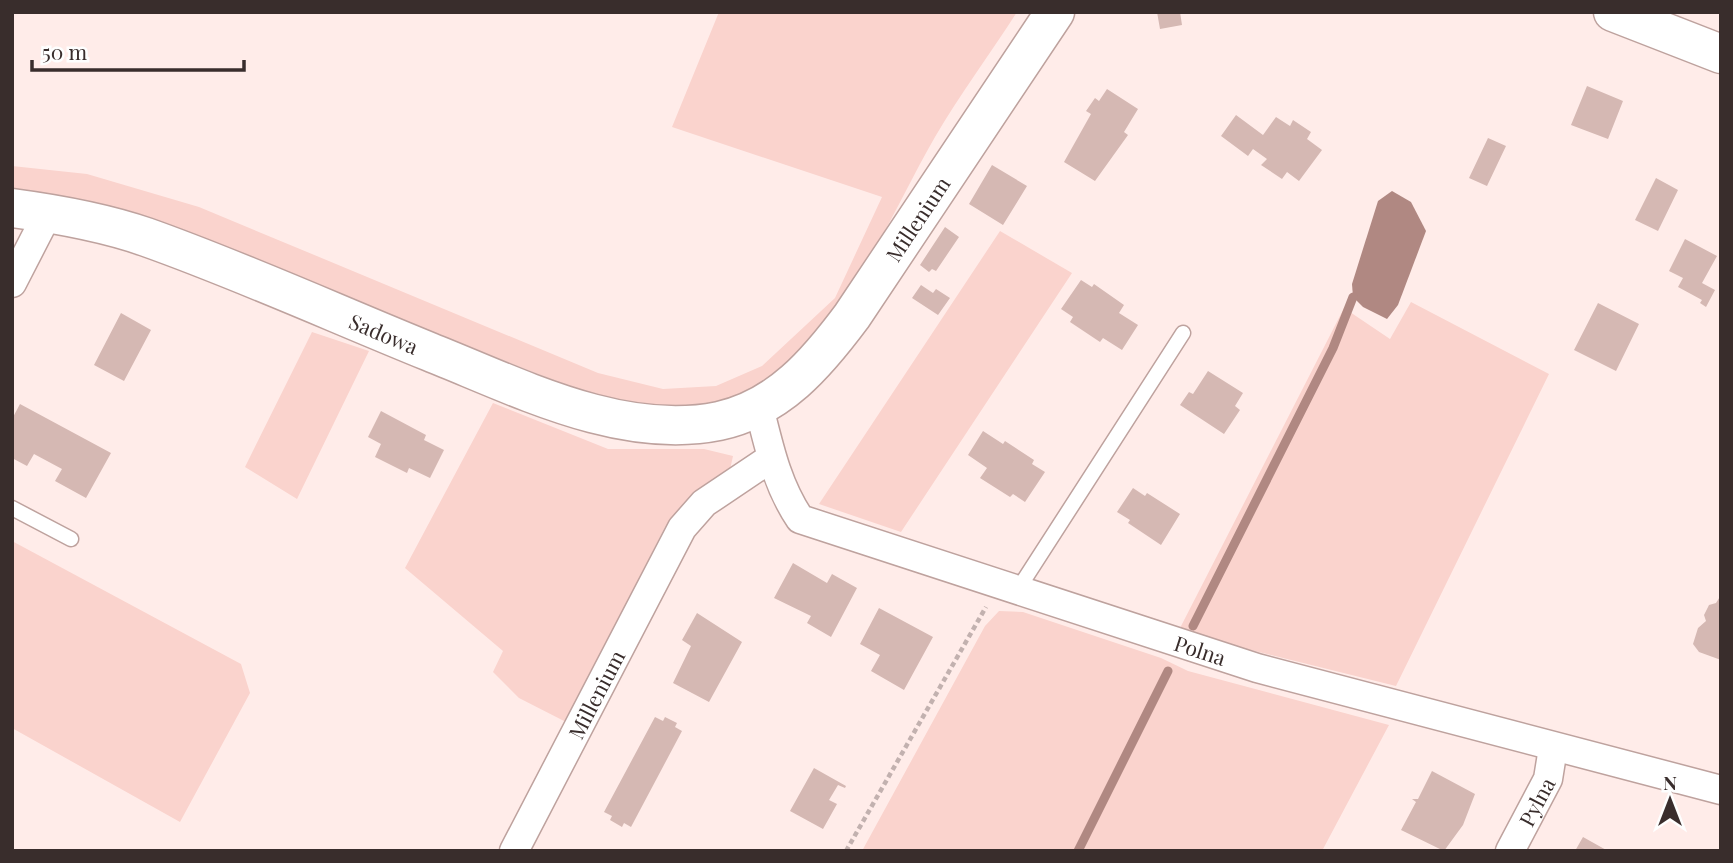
<svg xmlns="http://www.w3.org/2000/svg" width="1733" height="863" font-family="'Playfair Display',serif">
  <rect width="100%" height="100%" fill="#ffece9"/>
  <!-- green -->
  <path fill="#fad3cd" d="M719,12H1017C990,54 960,94 935,137C873,244 812,422 659,412C643,411 627,406 612,403L157,225L54,196L12,189V166L87,174L199,207L598,373L663,389L716,386L762,366L835,298L882,197L672,127Z
    M1000,231L1072,273L901,532L819,504Z
    M1411,302L1549,374L1396,686L1178,632L1344,308L1390,339Z
    M312,332L369,351L297,499L245,467Z
    M493,403L608,449H704L733,456L729,474L665,527L566,722L519,698L493,672L503,651L405,568Z
    M12,541L241,664L250,693L180,822L12,728Z
    M999,611L1023,612L1161,658L1188,671L1389,725L1322,851H862L985,626Z"/>
  <!-- water -->
  <path fill="#b08882" d="M1392,191L1411,202L1426,231L1398,305L1387,319L1363,307L1353,297L1352,284L1378,201Z"/>
  <g fill="none" stroke-linecap="round" stroke-linejoin="round">
    <!-- stream -->
    <path stroke="#b08882" stroke-width="9" d="M1193,626L1333,348L1353,297
      M1078,851L1168,671"/>
  </g>
  <!-- building -->
  <path fill="#d5b8b3" d="M1157,12H1180L1182,25L1160,29Z
    M1587,86L1623,101L1608,139L1571,125Z
    M1107,89L1138,109L1124,132L1128,135L1095,181L1064,162L1091,114L1086,111L1095,98L1099,101Z
    M1236,115L1263,135L1276,117L1290,126L1293,120L1311,132L1307,139L1322,150L1299,181L1287,172L1282,179L1261,165L1267,159L1253,149L1248,156L1221,136Z
    M1488,138L1506,146L1487,186L1469,178Z
    M992,165L1027,186L1003,225L969,204Z
    M1656,178L1678,190L1658,231L1635,220Z
    M945,227L959,237L936,271L932,269L929,272L920,265Z
    M1685,239L1717,256L1702,283L1715,290L1706,307L1700,303L1702,300L1678,287L1683,278L1669,271Z
    M1081,280L1092,287L1094,284L1124,305L1119,313L1138,325L1122,350L1103,338L1100,342L1070,322L1073,317L1061,309Z
    M921,285L933,293L936,289L950,298L938,315L912,298Z
    M1598,303L1639,324L1616,371L1574,350Z
    M121,313L151,330L124,381L94,365Z
    M1208,371L1243,393L1235,406L1240,410L1224,434L1180,405L1189,392L1193,394Z
    M20,404L111,453L86,498L55,481L62,469L34,454L27,466L12,458V419Z
    M381,411L426,435L424,440L444,450L430,478L409,468L407,473L375,457L381,444L368,437Z
    M983,431L1003,444L1005,441L1034,460L1032,464L1045,472L1025,502L1013,494L1010,497L980,478L987,468L968,455Z
    M1133,488L1145,496L1147,493L1180,514L1161,545L1128,523L1130,520L1117,512Z
    M793,563L827,583L832,574L857,588L831,637L807,623L811,616L774,598Z
    M1721,595V660L1699,652L1693,644L1698,628L1706,621L1704,615L1709,605L1716,603Z
    M879,608L933,637L904,690L871,671L880,655L860,644Z
    M697,613L742,642L709,702L673,683L691,646L682,640Z
    M655,717L663,721L665,717L677,723L675,727L682,731L631,827L624,823L622,827L610,820L612,816L604,812Z
    M814,768L846,786L845,788L838,785L829,800L837,804L823,829L790,811Z
    M1432,771L1475,794L1463,825L1444,851L1401,830L1416,802L1412,799H1418Z
    M1583,837L1608,851H1575Z"/>
  <g fill="none" stroke-linecap="round" stroke-linejoin="round">
    <defs>
      <path id="lane" d="M12,508L71,539
        M1017,591L1183,333"/>
      <g id="street">
        <path d="M12,283L48,213"/>
        <path id="s1" d="M759,407C769,447 777,485 800,519L1257,668L1721,790"/>
        <path id="s2" d="M514,851L682,528L704,503L771,458"/>
        <path id="s3" d="M1510,851L1548,779L1553,748"/>
      </g>
      <g id="secondary">
        <path d="M1613,12L1721,54"/>
        <path id="s4" d="M12,208C57,214 103,222 146,237C242,271 336,314 430,352C518,387 622,441 719,421C779,408 817,363 852,316L1055,12"/>
      </g>
    </defs>
    <!-- lane casing -->
    <use href="#lane" stroke="#bea29e" stroke-width="17"/>
    <!-- street casing -->
    <use href="#street" stroke="#bea29e" stroke-width="31"/>
    <!-- secondary casing -->
    <use href="#secondary" stroke="#bea29e" stroke-width="41"/>
    <!-- path -->
    <path stroke="#c2b1af" stroke-width="4.5" stroke-dasharray="5 3.5" stroke-linecap="butt" d="M846,851L986,607"/>
    <!-- lane -->
    <use href="#lane" stroke="#fff" stroke-width="14"/>
    <!-- street -->
    <use href="#street" stroke="#fff" stroke-width="28"/>
    <!-- secondary -->
    <use href="#secondary" stroke="#fff" stroke-width="38"/>
  </g>
  <g text-anchor="middle" dominant-baseline="central" stroke-width="5" stroke-linejoin="round" paint-order="stroke">
    <!-- street labels -->
    <g font-size="21" fill="#392d2c" stroke="#fefefe">
      <text stroke="none"><textPath href="#s4" startOffset="1036">Millenium</textPath></text>
      <text stroke="none"><textPath href="#s4" startOffset="394">Sadowa</textPath></text>
      <text stroke="none"><textPath href="#s1" startOffset="541">Polna</textPath></text>
      <text stroke="none"><textPath href="#s2" startOffset="177">Millenium</textPath></text>
      <text stroke="none"><textPath href="#s3" startOffset="56">Pylna</textPath></text>
    </g>
  </g>
  <!-- border -->
  <rect width="1733" height="863" fill="none" stroke="#392d2c" stroke-width="28"/>
  <!-- north arrow -->
  <g transform="translate(1670 800)" stroke="#fefefe" stroke-width="5" paint-order="stroke">
  <path d="M0-5L12 26L0 18L-12 26Z" fill="#392d2c"/>
  <text y="-10" font-size="19" font-weight="bold" text-anchor="middle" fill="#392d2c">N</text>
  </g>
  <!-- scale -->
  <path d="M32 60v10h212v-10" fill="none" stroke="#392d2c" stroke-width="3.5"/>
  <text x="42" y="60" font-size="21" fill="#392d2c" stroke="#fefefe" stroke-width="5" paint-order="stroke">50 m</text>
</svg>
